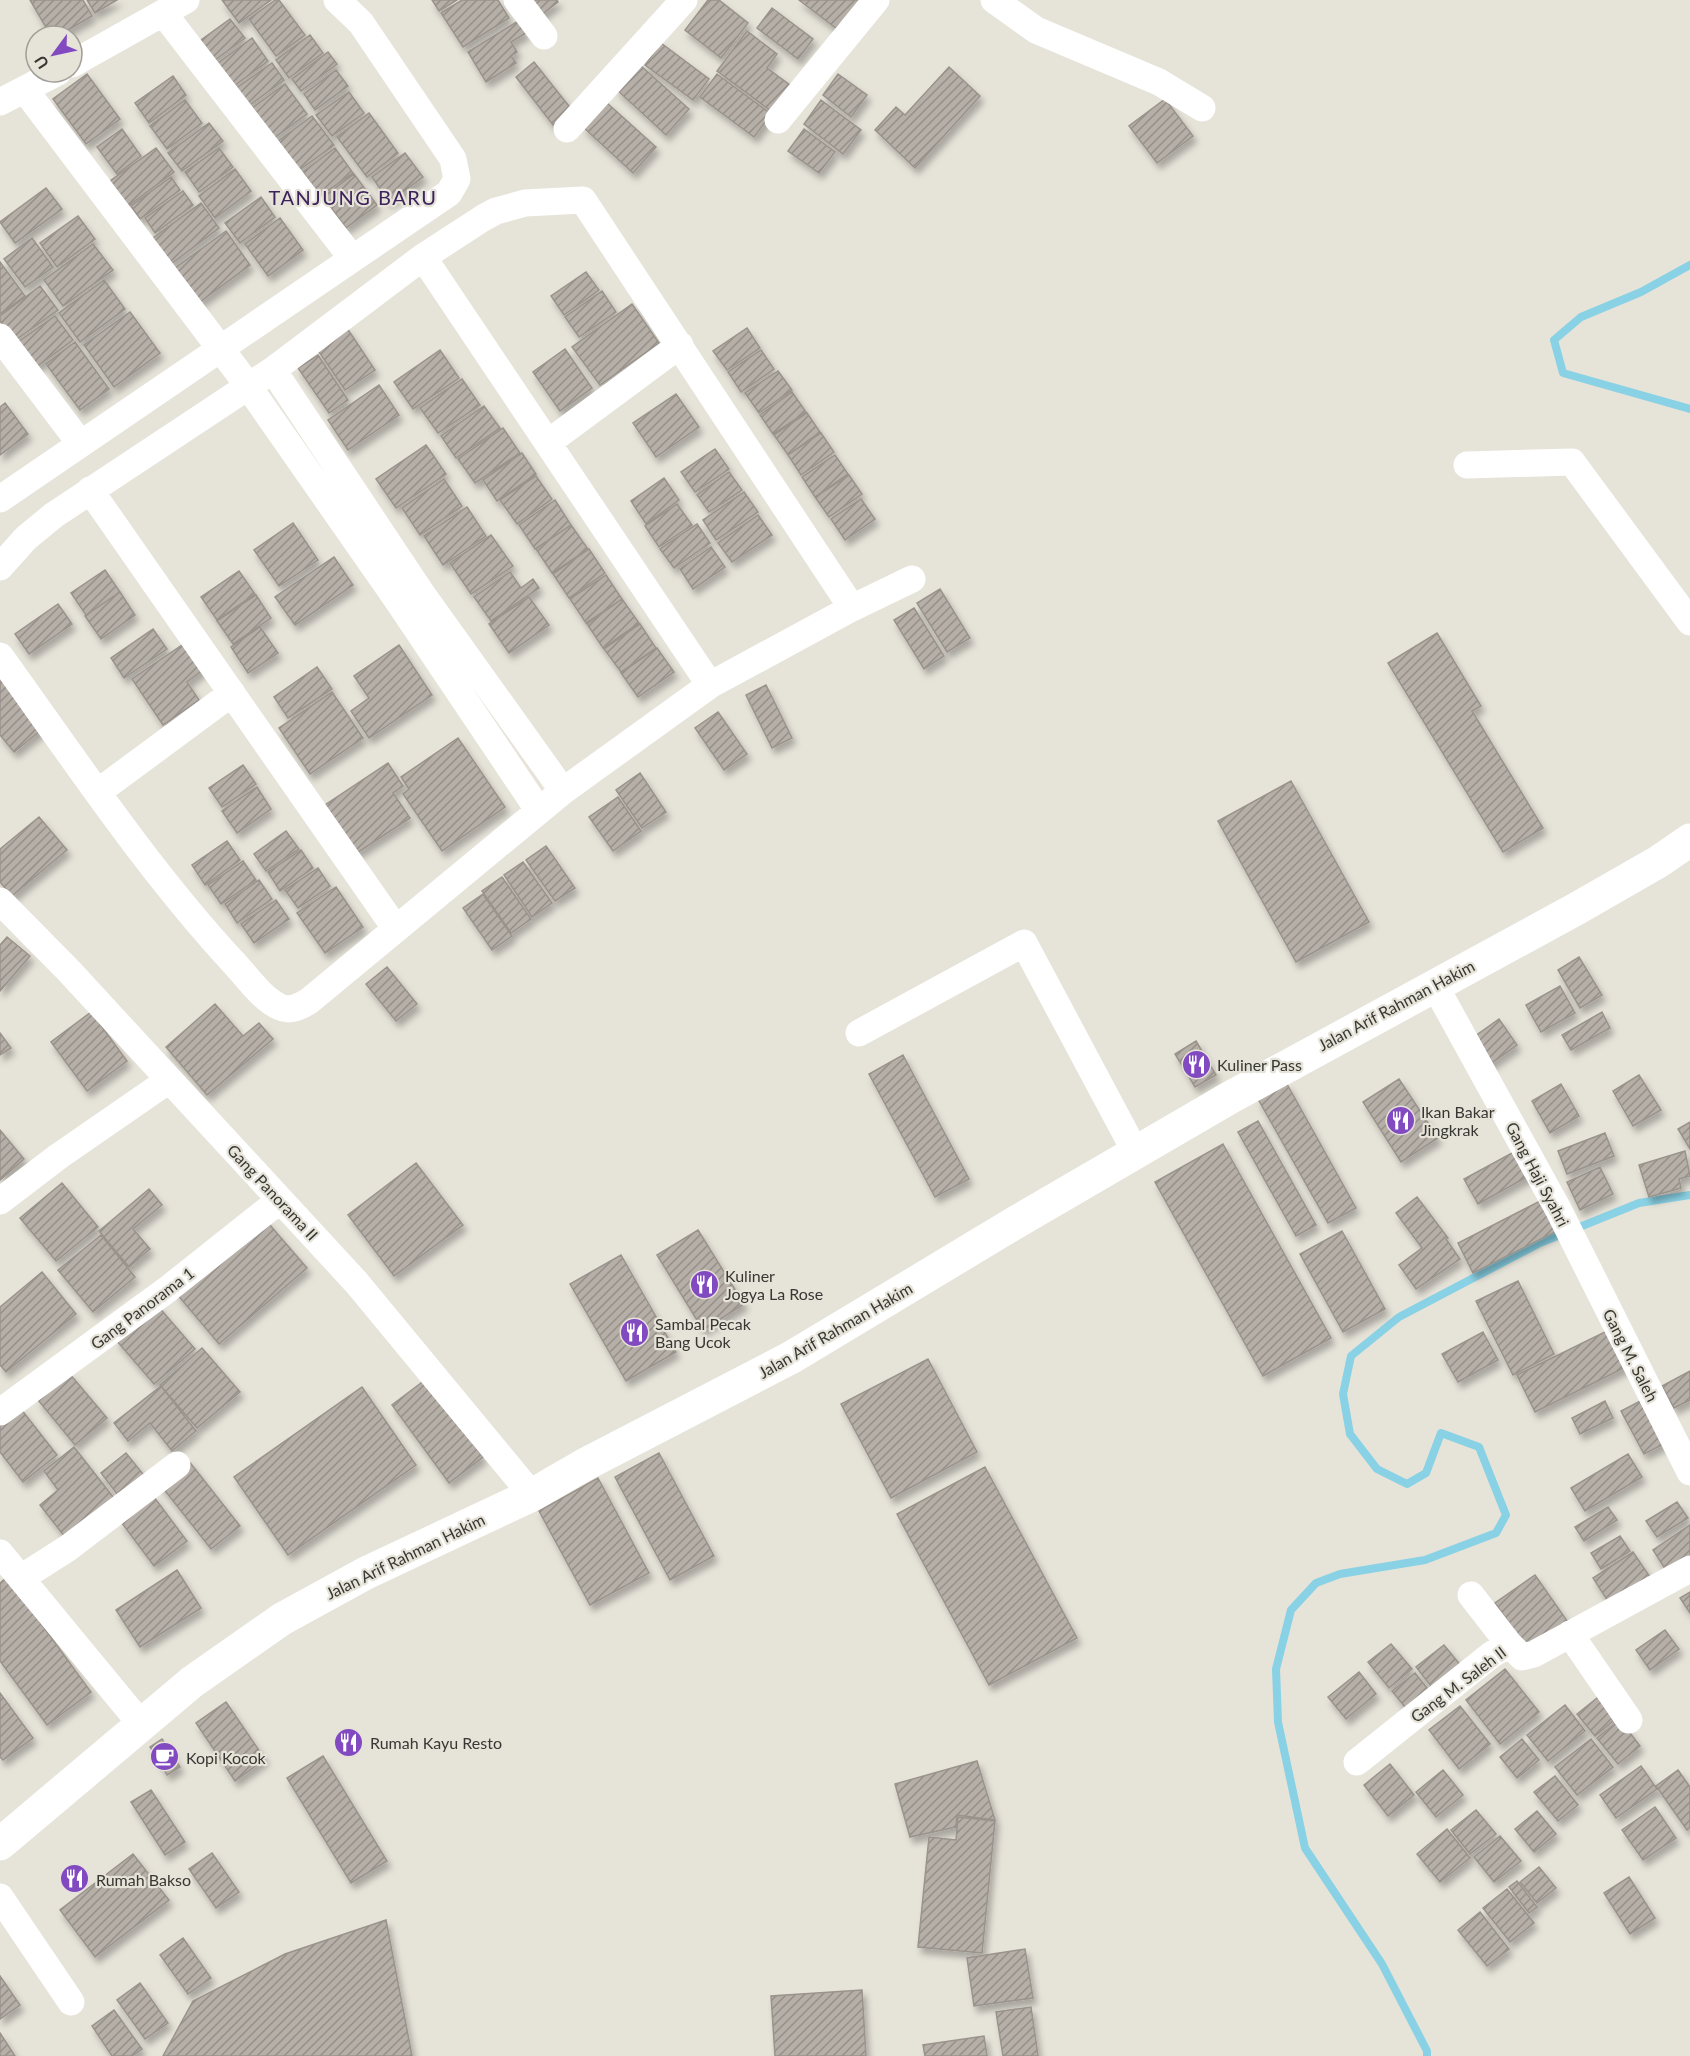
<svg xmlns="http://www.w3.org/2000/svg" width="1690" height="2056" font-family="Lato,sans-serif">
  <defs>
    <pattern id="building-hatch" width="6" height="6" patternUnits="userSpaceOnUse" patternTransform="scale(1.5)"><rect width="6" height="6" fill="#b6afa8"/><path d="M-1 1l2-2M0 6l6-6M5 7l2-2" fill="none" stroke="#958f89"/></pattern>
    <filter id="shadow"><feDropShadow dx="3.5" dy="6" stdDeviation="3" flood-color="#0004"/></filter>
  </defs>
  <rect width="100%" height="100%" fill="#e6e3d9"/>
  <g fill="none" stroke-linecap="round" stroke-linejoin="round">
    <!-- stream -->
    <path stroke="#89d1e4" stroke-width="8" d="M1690,265L1641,292L1581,317L1554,340L1563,373L1690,409
      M1427,2056V2051L1382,1964L1305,1848L1278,1722L1276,1669L1291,1610L1316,1583L1340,1574L1425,1560L1496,1533L1506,1515L1479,1447L1441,1433L1426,1473L1407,1484L1377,1469L1350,1434L1343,1394L1351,1356L1399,1317L1540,1243L1639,1203L1690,1195"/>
  </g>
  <!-- building -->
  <path fill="url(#building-hatch)" stroke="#9a938c" stroke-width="1.5" filter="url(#shadow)" d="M30,0H83L92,16L58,36H51Z
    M87,0H117L95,13Z
    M222,0H271L239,23Z
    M275,0H279L305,35L276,56L249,19Z
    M432,0H457L439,11Z
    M462,0H498L509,18L463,47L441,13Z
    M527,0H557L558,2L540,16Z
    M708,0H719L748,23L721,58L685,30Z
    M799,0H866L841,32Z
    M772,8L813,39L798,59L757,28Z
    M230,19L245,38L211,63L197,43Z
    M518,21L526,33L511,42L517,52L511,56L516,63L486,82L468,52Z
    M747,31L777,54L767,68L794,88L775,114L717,71Z
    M310,35L323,53L289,78L276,60Z
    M252,38L268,61L230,89L214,66Z
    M661,43L709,79L693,100L645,65Z
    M328,52L337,64L301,91L292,79Z
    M534,62L572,110L553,125L516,77Z
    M272,63L284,80L247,107L235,89Z
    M639,64L689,109L666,135L616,89Z
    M949,67L980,96L915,168L875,130L896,107L905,115Z
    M336,70L348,86L315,110L304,94Z
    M87,74L120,119L86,144L53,99Z
    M717,74L771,114L754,137L700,97Z
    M838,74L867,95L851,117L823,95Z
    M173,76L186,95L149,123L135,103Z
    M285,84L307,114L274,138L252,108Z
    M349,92L364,113L332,136L316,115Z
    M1165,99L1193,136L1157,163L1129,126Z
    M185,100L202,123L167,149L150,126Z
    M821,100L861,130L843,154L804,124Z
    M606,102L656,147L633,173L583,127Z
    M369,113L398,153L367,177L337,137Z
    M312,116L334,145L298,171L277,142Z
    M209,123L223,141L182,171L168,153Z
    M122,129L141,156L117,174L97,147Z
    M804,129L835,152L819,173L788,151Z
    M156,148L174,172L128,206L110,181Z
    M219,148L233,167L199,192L185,172Z
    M335,148L353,173L320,196L303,172Z
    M405,153L423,177L389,202L372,177Z
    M235,169L251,191L215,218L199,196Z
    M354,174L377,205L346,228L323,197Z
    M171,177L180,190L140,219L131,206Z
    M46,188L62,209L15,243L0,222Z
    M183,191L193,205L155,233L145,218Z
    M261,197L275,217L240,243L225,223Z
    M201,203L219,228L171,264L153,238Z
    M78,216L95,239L57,267L40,243Z
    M280,218L303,250L268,276L245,244Z
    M226,231L250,265L200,302L175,268Z
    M32,238L53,267L25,287L4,259Z
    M93,244L113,270L63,306L44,280Z
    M0,262L25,296L0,314Z
    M586,272L599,290L564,315L551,296Z
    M104,280L125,309L80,342L59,313Z
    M40,286L58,310L14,341L0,321V316Z
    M602,291L616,312L579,337L565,317Z
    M632,304L659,343L600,385L572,347Z
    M130,312L160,353L114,387L84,345Z
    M55,316L73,340L36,367L18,342Z
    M347,328L375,370L345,390L317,349Z
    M747,328L760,348L727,370L713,351Z
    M75,342L109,389L80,410L46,364Z
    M565,349L592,388L560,411L533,372Z
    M440,350L459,378L413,409L394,382Z
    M761,350L774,369L741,392L728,372Z
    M318,355L348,400L329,413L298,368Z
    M778,371L792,390L759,413L745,393Z
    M462,379L480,405L438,433L420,408Z
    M379,385L399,415L348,450L328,420Z
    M792,392L806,412L773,434L760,415Z
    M676,394L699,427L656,457L633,423Z
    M5,403L28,434L0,455V407Z
    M484,406L500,428L456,458L441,436Z
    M807,413L820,432L788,455L774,435Z
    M503,428L520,453L475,483L458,459Z
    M821,433L834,452L801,475L788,455Z
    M426,445L446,474L396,508L376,479Z
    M715,449L729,469L695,492L681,472Z
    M522,453L536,474L497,501L483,480Z
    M835,455L848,474L815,497L802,477Z
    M729,472L742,490L709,512L697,495Z
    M849,475L862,494L829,517L815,497Z
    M536,476L552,499L517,524L500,500Z
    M664,478L679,500L646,524L631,501Z
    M444,479L462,506L420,535L402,508Z
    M744,492L758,512L716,540L703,520Z
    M861,499L875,519L845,540L831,519Z
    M555,500L571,525L535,549L519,525Z
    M677,504L692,525L659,547L645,526Z
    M467,507L486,536L443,565L424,536Z
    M758,515L772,535L732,562L718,543Z
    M293,523L318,560L279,586L254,550Z
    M697,524L710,543L674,568L660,549Z
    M571,525L588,549L552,573L536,549Z
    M491,535L513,566L471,594L450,563Z
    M711,547L725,567L693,589L680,569Z
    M589,549L605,573L569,598L553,574Z
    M334,557L353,585L295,625L275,597Z
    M105,570L120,592L86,615L71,593Z
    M239,571L255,594L217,620L201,597Z
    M510,572L521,588L533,579L539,588L491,621L474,597Z
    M606,575L622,599L586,623L570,599Z
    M940,589L970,638L947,652L917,603Z
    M120,592L135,615L101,639L85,616Z
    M256,595L271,618L233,644L217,621Z
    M529,597L549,625L509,653L489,624Z
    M622,599L639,623L603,648L587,624Z
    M58,604L72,624L29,654L15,634Z
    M914,608L944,656L924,669L894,620Z
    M640,624L656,648L621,672L604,649Z
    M260,627L278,653L248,673L231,647Z
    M153,629L167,649L124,678L111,658Z
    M1437,633L1481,706L1472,711L1543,828L1503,852L1388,663Z
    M185,643L204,669L187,682L199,700L163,725L132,679Z
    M399,645L432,695L369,738L351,711L369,698L354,676Z
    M657,648L674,672L638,697L621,673Z
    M317,667L332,689L288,718L274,697Z
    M0,671L45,727L14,752L0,735Z
    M766,685L792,738L772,748L746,695Z
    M332,692L363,738L310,774L279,728Z
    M718,712L747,754L724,770L695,728Z
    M458,738L505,807L442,851L403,794L409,789L401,777Z
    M388,763L403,786L393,793L410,818L357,853L325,805Z
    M243,765L256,784L222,807L209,788Z
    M640,773L666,812L642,828L616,790Z
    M1291,781L1369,922L1296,962L1218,821Z
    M257,787L271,809L237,833L222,811Z
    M618,797L641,831L613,851L589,817Z
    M39,817L67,850L12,896L0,882V849Z
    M286,831L299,849L266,871L254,854Z
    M227,841L240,860L205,885L192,865Z
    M546,846L575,888L555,901L526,860Z
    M301,850L313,868L280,891L268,872Z
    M243,861L256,880L221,904L208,885Z
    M523,862L552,903L532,917L504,875Z
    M318,868L330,886L298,908L285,890Z
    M502,877L531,919L511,933L482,891Z
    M259,880L272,899L237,923L225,904Z
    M336,887L363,927L325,953L297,913Z
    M483,894L512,936L492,950L463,908Z
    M276,900L289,919L254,943L241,924Z
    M7,937L30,956L0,991V945Z
    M1579,957L1602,995L1580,1008L1558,970Z
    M387,967L417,1004L396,1021L366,984Z
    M1560,986L1575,1013L1541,1032L1526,1005Z
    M215,1004L243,1036L259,1023L273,1039L207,1095L166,1047Z
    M91,1012L127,1061L87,1091L51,1042Z
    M1602,1012L1610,1028L1571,1050L1562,1035Z
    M1499,1019L1517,1045L1489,1065L1471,1039Z
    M0,1033L11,1048L0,1055Z
    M1196,1041L1216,1075L1195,1087L1175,1054Z
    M903,1055L969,1179L935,1197L869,1074Z
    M1639,1075L1661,1110L1633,1126L1613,1091Z
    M1399,1079L1438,1138L1401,1162L1363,1102Z
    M1287,1084L1356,1208L1328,1223L1258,1099Z
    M1561,1084L1579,1116L1550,1133L1532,1101Z
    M1258,1121L1316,1225L1296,1236L1238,1132Z
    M1690,1122V1149L1678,1129Z
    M0,1130L24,1159L0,1180Z
    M1605,1133L1614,1156L1567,1174L1558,1151Z
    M1223,1144L1331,1338L1263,1376L1155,1182Z
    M1523,1147L1536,1172L1478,1204L1464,1179Z
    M1685,1151L1690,1176L1679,1179L1681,1188L1649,1197L1639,1165Z
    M416,1163L463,1225L394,1276L348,1215Z
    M1600,1167L1613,1194L1580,1210L1567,1182Z
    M62,1183L98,1227L56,1261L20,1218Z
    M149,1189L162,1205L133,1229L150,1249L129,1267L99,1231Z
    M1417,1197L1448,1238L1446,1239L1460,1259L1416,1289L1399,1265L1422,1248L1396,1213Z
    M1544,1199L1559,1230L1473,1273L1458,1243Z
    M263,1217L307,1268L219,1344L176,1293Z
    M698,1230L744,1304L703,1330L657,1255Z
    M1342,1231L1385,1309L1343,1332L1300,1254Z
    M101,1235L135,1277L93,1312L58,1270Z
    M621,1255L676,1352L626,1381L570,1284Z
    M42,1272L76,1314L6,1372L0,1365V1307Z
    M1518,1281L1554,1354L1513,1375L1476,1301Z
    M157,1305L195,1349L154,1384L116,1340Z
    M1609,1330L1628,1366L1535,1412L1517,1375Z
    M1483,1332L1498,1360L1458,1382L1442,1354Z
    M202,1348L240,1392L197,1428L160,1385Z
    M928,1359L977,1452L891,1498L841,1404Z
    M1690,1371V1400L1674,1408L1662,1386Z
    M69,1373L107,1418L75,1445L38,1400Z
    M425,1380L483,1457L449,1483L392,1405Z
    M161,1386L196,1431L172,1451L150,1423L128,1441L114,1423Z
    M362,1387L416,1465L288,1555L234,1477Z
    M1646,1398L1668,1442L1644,1454L1621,1411Z
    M1605,1401L1613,1418L1580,1434L1572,1418Z
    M21,1409L57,1455L23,1482L0,1452V1425Z
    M74,1447L117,1502L68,1541L40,1505L58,1490L44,1471Z
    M126,1453L147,1479L121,1499L101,1473Z
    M659,1453L714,1556L670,1580L615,1477Z
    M1628,1454L1642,1477L1585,1511L1571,1488Z
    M188,1460L240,1526L211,1549L159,1483Z
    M985,1467L1077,1638L989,1685L897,1514Z
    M598,1478L649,1573L590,1605L539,1511Z
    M154,1497L187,1541L154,1566L121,1522Z
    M1677,1502L1688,1518L1657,1537L1646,1521Z
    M1608,1507L1617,1520L1584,1541L1575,1527Z
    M1690,1525V1562L1669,1575L1653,1550Z
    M1620,1536L1630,1551L1601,1569L1591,1553Z
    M1633,1552L1652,1580L1611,1606L1593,1578Z
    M177,1570L201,1608L140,1647L116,1610Z
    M1535,1575L1570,1625L1530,1653L1495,1603Z
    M7,1577L91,1692L47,1725L0,1661V1583Z
    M1690,1592V1613L1680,1598Z
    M1665,1630L1679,1649L1650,1670L1636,1650Z
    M1391,1644L1412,1669L1389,1688L1368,1662Z
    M1444,1645L1466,1672L1438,1695L1416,1667Z
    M1505,1669L1539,1712L1500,1744L1466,1700Z
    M1359,1672L1376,1694L1346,1719L1328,1697Z
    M1415,1673L1435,1698L1413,1717L1392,1691Z
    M0,1693L33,1738L3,1760L0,1757Z
    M1602,1694L1619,1716L1595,1736L1577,1714Z
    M226,1702L265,1759L235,1781L196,1723Z
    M1565,1705L1585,1731L1548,1761L1527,1735Z
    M1460,1706L1490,1744L1459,1769L1429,1730Z
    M1620,1720L1640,1746L1618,1764L1597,1738Z
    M162,1739L180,1767L167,1775L150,1747Z
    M1522,1739L1539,1760L1517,1778L1500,1757Z
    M1591,1739L1613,1767L1577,1795L1555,1767Z
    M323,1756L387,1861L351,1883L287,1778Z
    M977,1761L995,1820L957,1815L956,1827L910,1837L895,1784Z
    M1390,1764L1414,1795L1388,1816L1364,1785Z
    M1641,1766L1657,1789L1616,1818L1600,1795Z
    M1443,1770L1463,1795L1436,1817L1416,1792Z
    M1678,1770L1690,1787V1827L1687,1830L1656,1786Z
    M1555,1776L1578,1805L1558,1821L1534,1792Z
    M151,1790L185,1842L165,1855L131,1802Z
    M1655,1807L1676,1838L1643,1860L1622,1830Z
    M1476,1810L1496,1834L1470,1854L1451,1830Z
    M1537,1811L1556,1834L1534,1852L1515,1829Z
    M958,1817L995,1821L982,1953L918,1947L929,1837L956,1840Z
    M1447,1829L1470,1858L1440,1882L1417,1854Z
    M1500,1836L1521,1861L1494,1882L1474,1857Z
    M212,1853L239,1892L216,1908L189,1869Z
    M133,1854L169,1900L95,1957L60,1910Z
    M1539,1867L1556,1888L1537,1903L1520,1882Z
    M1629,1877L1655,1918L1630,1934L1604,1893Z
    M1517,1881L1537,1907L1529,1913L1509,1887Z
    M1507,1889L1534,1923L1510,1942L1483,1908Z
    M1480,1912L1509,1949L1487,1966L1458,1930Z
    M386,1920L412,2056H163L193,2001L285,1954Z
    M183,1938L211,1978L188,1994L160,1955Z
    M1025,1949L1033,1998L974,2006L967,1958Z
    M0,1976L20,2005L0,2019Z
    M140,1983L168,2023L145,2039L117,2000Z
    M862,1990L866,2056H775L771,1996Z
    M1031,2007L1038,2056H1003L996,2012Z
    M114,2010L142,2049L132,2056H112L92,2026Z
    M0,2033L15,2056H0Z
    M984,2036L987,2056H925L923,2045Z"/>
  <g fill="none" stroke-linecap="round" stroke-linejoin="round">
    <!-- minor -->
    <path stroke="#fff" stroke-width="27" d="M517,0L544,36
      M994,0L1036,30L1159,82L1202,108
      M164,14L352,258
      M72,64L186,0
      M25,90L241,376L398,601L539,811
      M0,102L58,72
      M778,120L876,0
      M567,129L684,0
      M423,257L710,685
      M0,337L80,443
      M273,370L420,591L563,791
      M549,442L680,345
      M1467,465L1572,462L1690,622
      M90,490L396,929
      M0,499L449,193L457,179L453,159L361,23L337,0
      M0,567L26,538L54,515L273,370L423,257L483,218L496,211L525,203L583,200L852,608
      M0,656C75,760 147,869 234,963C247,977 262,999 280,1007C290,1012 301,1006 309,1001L563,791L710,685L852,608L912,579
      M98,792L232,693
      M0,901L69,971L356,1282L532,1495
      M1434,984L1558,1209L1690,1472
      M859,1033L1024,943L1136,1153
      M0,1201L59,1156L169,1080
      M0,1412L168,1289L280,1200
      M0,1553L141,1724
      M21,1578L68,1548L177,1465
      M1471,1595L1509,1644L1522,1657L1534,1654L1690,1569
      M1570,1634L1629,1720
      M1357,1762L1491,1655L1509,1644
      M0,1897L71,2002"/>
    <!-- tertiary -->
    <path stroke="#fff" stroke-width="33" d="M0,1844L192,1682L282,1619L366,1573L532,1495L584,1465L792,1357L1018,1221L1231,1097L1576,909L1658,862L1690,840"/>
  </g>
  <!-- icons -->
  <defs>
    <symbol id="restaurant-disc" viewBox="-11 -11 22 22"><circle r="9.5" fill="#824ac0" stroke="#e6e3d9"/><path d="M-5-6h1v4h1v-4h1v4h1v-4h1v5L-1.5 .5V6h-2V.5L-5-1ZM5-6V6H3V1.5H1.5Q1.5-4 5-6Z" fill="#fff"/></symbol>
    <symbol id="cafe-disc" viewBox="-11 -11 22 22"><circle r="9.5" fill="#824ac0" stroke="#e6e3d9"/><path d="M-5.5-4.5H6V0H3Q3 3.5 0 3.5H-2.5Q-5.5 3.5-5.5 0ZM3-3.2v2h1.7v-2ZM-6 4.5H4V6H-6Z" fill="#fff"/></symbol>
  </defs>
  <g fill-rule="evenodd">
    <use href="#restaurant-disc" x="1180" y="1048" width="33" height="33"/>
    <use href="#restaurant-disc" x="1384" y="1104" width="33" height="33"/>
    <use href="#restaurant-disc" x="688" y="1268" width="33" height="33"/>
    <use href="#restaurant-disc" x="618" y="1316" width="33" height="33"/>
    <use href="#restaurant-disc" x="332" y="1726" width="33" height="33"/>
    <use href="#cafe-disc" x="148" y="1740" width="33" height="33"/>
    <use href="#restaurant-disc" x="58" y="1862" width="33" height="33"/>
  </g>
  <g text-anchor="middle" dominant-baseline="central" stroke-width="4.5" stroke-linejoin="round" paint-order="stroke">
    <!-- street labels -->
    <g font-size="16" fill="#383733" stroke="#e6e3d9">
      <text transform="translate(1396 1005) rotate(-28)">Jalan Arif Rahman Hakim</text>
      <text transform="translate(1538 1174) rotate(62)">Gang Haji Syahri</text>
      <text transform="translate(273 1192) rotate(47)">Gang Panorama II</text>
      <text transform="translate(142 1308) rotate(-37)">Gang Panorama 1</text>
      <text transform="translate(835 1330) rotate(-30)">Jalan Arif Rahman Hakim</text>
      <text transform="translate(1631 1355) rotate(63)">Gang M. Saleh</text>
      <text transform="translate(405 1556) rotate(-26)">Jalan Arif Rahman Hakim</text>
      <text transform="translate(1458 1684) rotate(-37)">Gang M. Saleh II</text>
    </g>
    <!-- poi labels -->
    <g font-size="16" fill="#383733" stroke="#e6e3d9" text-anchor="start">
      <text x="1217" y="1064">Kuliner Pass</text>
      <text x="1421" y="1111">Ikan Bakar<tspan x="1421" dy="18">Jingkrak</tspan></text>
      <text x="725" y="1275">Kuliner<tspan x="725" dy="18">Jogya La Rose</tspan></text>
      <text x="655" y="1323">Sambal Pecak<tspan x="655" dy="18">Bang Ucok</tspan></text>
      <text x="370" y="1742">Rumah Kayu Resto</text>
      <text x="186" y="1757">Kopi Kocok</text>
      <text x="96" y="1879">Rumah Bakso</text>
    </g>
    <!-- quarter labels -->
    <g font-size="20" letter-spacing="1.5" fill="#3d225c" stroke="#e6e3d9">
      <text x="353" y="197">TANJUNG BARU</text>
    </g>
  </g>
  <!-- north arrow -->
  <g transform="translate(54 54) rotate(237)"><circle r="28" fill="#e6e3d9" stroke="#a09e97" stroke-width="1.5"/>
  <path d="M0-4.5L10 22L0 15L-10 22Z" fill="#824ac0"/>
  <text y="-9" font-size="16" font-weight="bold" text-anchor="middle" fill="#383733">U</text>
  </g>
</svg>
